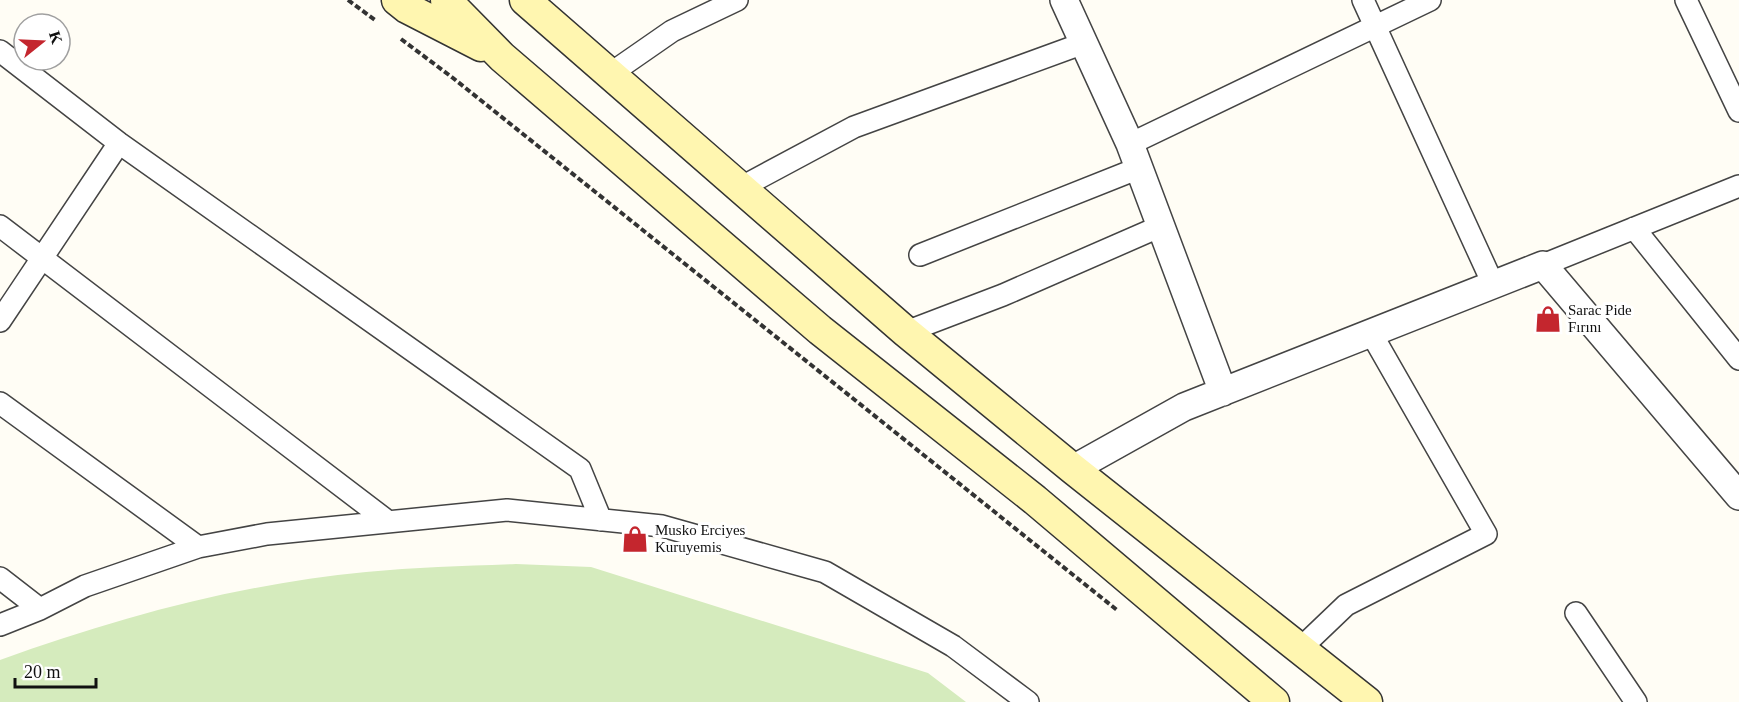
<svg xmlns="http://www.w3.org/2000/svg" width="1739" height="702" font-family="'Times New Roman',serif">
  <rect width="100%" height="100%" fill="#fffdf5"/>
  <!-- green -->
  <path fill="#d5ebbd" d="M516,564L591,567L928,673L966,702H0V660C119,617 240,584 366,572C416,567 466,566 516,564Z"/>
  <g fill="none" stroke-linecap="round" stroke-linejoin="round">
    <defs>
      <path id="minor" d="M1363,0L1493,284
        M1686,0L1739,111
        M0,51L119,143L580,469L601,520
        M610,74L672,31L737,0
        M1130,144L1430,0
        M740,188L854,127L1084,43
        M0,226L386,520
        M1634,228L1739,359
        M920,255L1139,168
        M1543,265L1739,186
        M0,321L119,143
        M906,332L1003,295L1161,226
        M0,403L198,547
        M0,578L40,609
        M1576,613L1636,702
        M0,625L40,609L85,586L198,547L267,534L507,510L662,526L825,572L953,646L1028,702
        M1301,648L1346,605L1486,534L1371,333"/>
      <path id="tertiary" d="M1064,0L1130,144L1223,392
        M1073,469L1184,407L1543,265L1739,496"/>
      <path id="secondary" d="M397,0L407,8L481,46
        M446,0L502,57L820,330L1035,500L1274,702
        M525,0L906,332L1073,469L1367,702"/>
    </defs>
    <!-- minor casing -->
    <use href="#minor" stroke="#444" stroke-width="24"/>
    <!-- tertiary casing -->
    <use href="#tertiary" stroke="#444" stroke-width="30"/>
    <!-- secondary casing -->
    <use href="#secondary" stroke="#333" stroke-width="33"/>
    <!-- path -->
    <path stroke="#333" stroke-width="4" stroke-dasharray="6 3" stroke-linecap="butt" d="M348,0L375,20
      M401,39L453,78L1117,610"/>
    <!-- minor -->
    <use href="#minor" stroke="#fff" stroke-width="21"/>
    <!-- tertiary -->
    <use href="#tertiary" stroke="#fff" stroke-width="27"/>
    <!-- secondary -->
    <use href="#secondary" stroke="#fff6b0" stroke-width="30"/>
  </g>
  <!-- icons -->
  <defs>
    <symbol id="shop-bare" viewBox="-9 -9 18 18"><path d="M-5-2.5h2.3a2.7 3.5 0 0 1 5.4 0H5L5.5 6h-11ZM-1.5-2.5h3a1.5 2.3 0 0 0-3 0Z" fill="#c4262e" stroke="#fff" stroke-width="2.5" paint-order="stroke"/></symbol>
  </defs>
  <g fill-rule="evenodd">
    <use href="#shop-bare" x="1529" y="300" width="38" height="38"/>
    <use href="#shop-bare" x="616" y="520" width="38" height="38"/>
  </g>
  <g text-anchor="middle" dominant-baseline="central" stroke-width="6" stroke-linejoin="round" paint-order="stroke">
    <!-- poi labels -->
    <g font-size="15" fill="#111" stroke="#fff" text-anchor="start">
      <text x="1568" y="310">Sarac Pide<tspan x="1568" dy="17">Fırını</tspan></text>
      <text x="655" y="530">Musko Erciyes<tspan x="655" dy="17">Kuruyemis</tspan></text>
    </g>
  </g>
  <!-- north arrow -->
  <g transform="translate(42 42) rotate(72)"><circle r="28" fill="#ffffff" stroke="#a0a0a0" stroke-width="1.5"/>
  <path d="M0-4.5L10 22L0 15L-10 22Z" fill="#c4262e"/>
  <text y="-9" font-size="16" font-weight="bold" text-anchor="middle" fill="#111111">K</text>
  </g>
  <!-- scale -->
  <path d="M15 678v9h81v-9" fill="none" stroke="#111111" stroke-width="3"/>
  <text x="24" y="678" font-size="18" fill="#111111" stroke="#ffffff" stroke-width="4.5" paint-order="stroke">20 m</text>
</svg>
